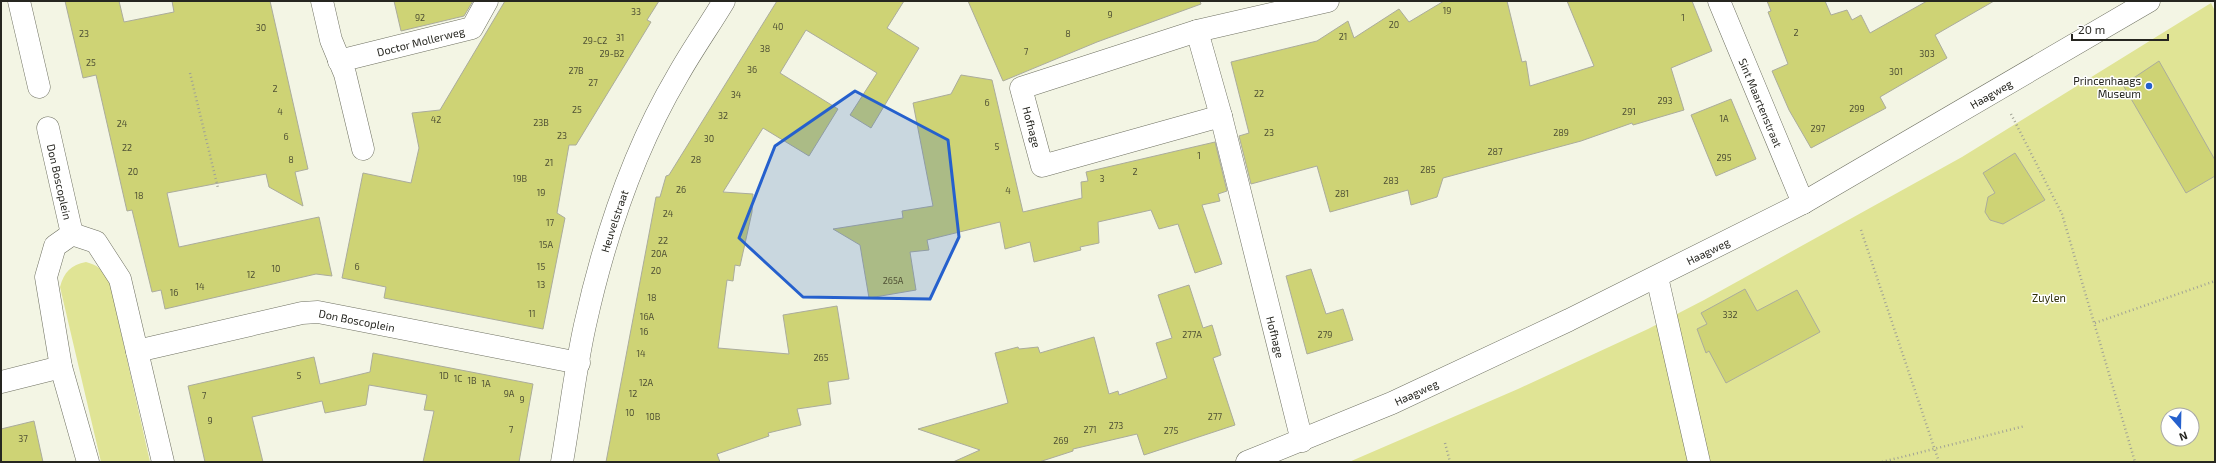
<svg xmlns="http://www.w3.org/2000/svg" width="2216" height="463" font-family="'Exo 2',sans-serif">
  <rect width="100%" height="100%" fill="#f3f5e4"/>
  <!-- green -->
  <path fill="#e0e495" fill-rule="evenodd" d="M2211,3L2215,11V462H1349L1518,389L1648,329L1704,300L1962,157ZM2168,415H2192V439H2168Z
    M86,262C97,265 102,269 109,279L150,462H101L60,287C64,272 71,265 86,262Z"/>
  <!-- building -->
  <path fill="#ced375" stroke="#abac9c" d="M65,1H119L124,22L174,12L172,1H270L308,169L295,172L303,206L269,187L266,174L167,193L179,247L319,217L332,276L316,274L165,309L161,290L152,292L132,210L127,211L96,75L83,78Z
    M394,1H473L464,16L401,31Z
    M505,1H659L647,20L651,22L576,145H569L557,213L565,218L543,329L384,298L386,287L342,278L363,173L411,183L419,148L412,113L440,110Z
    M777,1H904L887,28L919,48L871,128L850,115L877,73L806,30L780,73L838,109L809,156L763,128L723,192L753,194L752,212L740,266L735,265L733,281L727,280L718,348L789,354L783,315L837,306L849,379L828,382L831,404L797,409L801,425L768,433L769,436L717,454L720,462H606L656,197H660L666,176L669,175Z
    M968,1H1200L1201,4L1097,42L1003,81Z
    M1444,1H1507L1522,62L1526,61L1530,86L1594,66L1567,1H1692L1712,51L1671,68L1684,110L1633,125L1632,123L1581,141L1443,178L1437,197L1411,205L1408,190L1330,212L1317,166L1251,184L1239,136L1249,133L1231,62L1317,41L1348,21L1354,38L1399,9L1409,22Z
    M1767,1H1825L1831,15L1847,10L1852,20L1861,15L1870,33L1927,1H1994L1935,35L1947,58L1880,97L1886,108L1811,148L1789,110L1772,71L1788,64L1768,12L1771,11Z
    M2159,61L2215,160V176L2186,193L2123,85Z
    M961,75L992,80L1023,212L1082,198L1081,182L1088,181L1086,172L1215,142L1227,191L1218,194L1220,201L1202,205L1222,264L1195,273L1178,224L1159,229L1151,210L1098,222L1099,243L1080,247L1081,250L1034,262L1030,242L1005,249L1000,222L927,240L929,250L910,252L916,290L869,298L860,245L833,229L903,218L902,211L933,206L913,103L951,94Z
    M1731,99L1756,159L1716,176L1691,115Z
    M2015,153L2045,200L2003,224L1990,220L1985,212L1988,197L1995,193L1983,173Z
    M1311,269L1326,314L1343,309L1353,340L1307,354L1286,276Z
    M1189,285L1203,328L1212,325L1221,355L1213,358L1235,425L1144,455L1137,434L1073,449V451L1039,462H953L980,450L918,429L1008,403L995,353L1018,347L1019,349L1038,347L1040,353L1094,337L1109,394L1118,391L1119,395L1167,378L1156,343L1172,338L1158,295Z
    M1745,289L1757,311L1797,290L1820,332L1726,383L1709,351L1706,353L1697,329L1707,324L1701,313Z
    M373,353L533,384L519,462H423L434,411L424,410L427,395L369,385L366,405L325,413L322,401L252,417L263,462H205L188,386L314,357L320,384L370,372Z
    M34,421L43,462H1V429Z"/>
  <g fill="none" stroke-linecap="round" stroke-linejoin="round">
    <defs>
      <g id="minor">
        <path d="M19,1L39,87"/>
        <path d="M322,1L331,40L345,74L363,149"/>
        <path id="s1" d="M1719,1L1803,203"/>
        <path id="s2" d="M1197,31L1221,116L1302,441"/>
        <path id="s3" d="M339,61L472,28L487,1"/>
        <path d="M1221,116L1042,166L1021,88L1197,31L1328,1"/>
        <path id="s4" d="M48,128L72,234"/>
        <path d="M72,234L96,242L120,279L163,462"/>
        <path d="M72,234L55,246L46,277L61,367L88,462"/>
        <path d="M1657,277L1699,462"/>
        <path id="s5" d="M137,351L302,313L318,312L579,363"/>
        <path d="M1,382L61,367"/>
        <path id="s6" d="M562,462C570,416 575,370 585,325C604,239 633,151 678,75C692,50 709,26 724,1"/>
        <path id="s7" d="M1247,462L1392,403L1569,320L1803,203L2149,1"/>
      </g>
    </defs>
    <!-- minor casing -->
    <use href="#minor" stroke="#6f7162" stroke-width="23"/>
    <!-- path -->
    <path stroke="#a0a295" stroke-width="2.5" stroke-dasharray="1 3" stroke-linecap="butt" d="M190,73L218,188
      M2011,114L2062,214L2135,462
      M1861,230L1939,462
      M2095,323L2215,281
      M1445,443L1450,462
      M1882,462L2025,426"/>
    <!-- minor -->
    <use href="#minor" stroke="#fff" stroke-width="22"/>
  </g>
  <!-- marked area -->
  <path fill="#2560cd" fill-opacity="0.2" stroke="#2560cd" stroke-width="3" stroke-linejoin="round" d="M855,91L948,140L959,237L930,299L803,297L739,238L775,146Z"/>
  <!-- markers -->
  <circle fill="#2560cd" stroke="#fff" stroke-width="1.5" cx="2149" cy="86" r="4"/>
  <g text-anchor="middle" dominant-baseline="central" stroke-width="3" stroke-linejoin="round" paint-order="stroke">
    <!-- number labels -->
    <g font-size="9" fill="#505135">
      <text x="1447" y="10">19</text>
      <text x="636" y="11">33</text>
      <text x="1110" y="14">9</text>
      <text x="420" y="17">92</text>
      <text x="1683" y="17">1</text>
      <text x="1394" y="24">20</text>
      <text x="778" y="26">40</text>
      <text x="261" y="27">30</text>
      <text x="1796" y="32">2</text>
      <text x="84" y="33">23</text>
      <text x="1068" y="33">8</text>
      <text x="1343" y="36">21</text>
      <text x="620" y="37">31</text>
      <text x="595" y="40">29-C2</text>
      <text x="765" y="48">38</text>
      <text x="1026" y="51">7</text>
      <text x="612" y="53">29-B2</text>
      <text x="1927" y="53">303</text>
      <text x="91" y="62">25</text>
      <text x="752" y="69">36</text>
      <text x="576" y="70">27B</text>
      <text x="1896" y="71">301</text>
      <text x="593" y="82">27</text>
      <text x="275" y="88">2</text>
      <text x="1259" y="93">22</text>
      <text x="736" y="94">34</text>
      <text x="1665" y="100">293</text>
      <text x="987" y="102">6</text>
      <text x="1857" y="108">299</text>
      <text x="577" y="109">25</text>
      <text x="280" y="111">4</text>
      <text x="1629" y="111">291</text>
      <text x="723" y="115">32</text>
      <text x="1724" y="118">1A</text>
      <text x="436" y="119">42</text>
      <text x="541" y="122">23B</text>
      <text x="122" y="123">24</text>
      <text x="1818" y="128">297</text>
      <text x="1269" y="132">23</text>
      <text x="1561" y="132">289</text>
      <text x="562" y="135">23</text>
      <text x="286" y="136">6</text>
      <text x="709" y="138">30</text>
      <text x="997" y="146">5</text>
      <text x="127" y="147">22</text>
      <text x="1495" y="151">287</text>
      <text x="1199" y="155">1</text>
      <text x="1724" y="157">295</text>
      <text x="291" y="159">8</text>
      <text x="696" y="159">28</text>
      <text x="549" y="162">21</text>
      <text x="1428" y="169">285</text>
      <text x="133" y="171">20</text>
      <text x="1135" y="171">2</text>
      <text x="520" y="178">19B</text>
      <text x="1102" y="178">3</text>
      <text x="1391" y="180">283</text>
      <text x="681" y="189">26</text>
      <text x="1008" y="190">4</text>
      <text x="541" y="192">19</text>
      <text x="1342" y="193">281</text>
      <text x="139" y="195">18</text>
      <text x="668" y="213">24</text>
      <text x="550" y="222">17</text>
      <text x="663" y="240">22</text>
      <text x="546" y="244">15A</text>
      <text x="659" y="253">20A</text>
      <text x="357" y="266">6</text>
      <text x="541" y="266">15</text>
      <text x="276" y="268">10</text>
      <text x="656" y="270">20</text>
      <text x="251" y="274">12</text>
      <text x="893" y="280">265A</text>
      <text x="541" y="284">13</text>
      <text x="200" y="286">14</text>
      <text x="174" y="292">16</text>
      <text x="652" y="297">18</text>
      <text x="532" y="313">11</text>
      <text x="1730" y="314">332</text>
      <text x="647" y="316">16A</text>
      <text x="644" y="331">16</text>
      <text x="1192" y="334">277A</text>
      <text x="1325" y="334">279</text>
      <text x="641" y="353">14</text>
      <text x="821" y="357">265</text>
      <text x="299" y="375">5</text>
      <text x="444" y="375">1D</text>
      <text x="458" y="378">1C</text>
      <text x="472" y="380">1B</text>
      <text x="646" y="382">12A</text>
      <text x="486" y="383">1A</text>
      <text x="509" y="393">9A</text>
      <text x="633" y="393">12</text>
      <text x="204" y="395">7</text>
      <text x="522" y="399">9</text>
      <text x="630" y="412">10</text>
      <text x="653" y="416">10B</text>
      <text x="1215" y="416">277</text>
      <text x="210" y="420">9</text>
      <text x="1116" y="425">273</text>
      <text x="511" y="429">7</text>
      <text x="1090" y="429">271</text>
      <text x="1171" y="430">275</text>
      <text x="23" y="438">37</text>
      <text x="1061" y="440">269</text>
    </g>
    <!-- street labels -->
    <g font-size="11" fill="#262620" stroke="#fff">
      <text stroke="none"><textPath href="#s3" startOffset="84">Doctor Mollerweg</textPath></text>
      <text stroke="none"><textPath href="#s7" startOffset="831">Haagweg</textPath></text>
      <text stroke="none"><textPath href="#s1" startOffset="110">Sint Maartenstraat</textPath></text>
      <text transform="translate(1032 127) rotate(75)">Hofhage</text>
      <text stroke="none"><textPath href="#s4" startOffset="55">Don Boscoplein</textPath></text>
      <text stroke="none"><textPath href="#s6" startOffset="247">Heuvelstraat</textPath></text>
      <text stroke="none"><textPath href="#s7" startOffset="507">Haagweg</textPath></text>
      <text stroke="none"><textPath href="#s5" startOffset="225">Don Boscoplein</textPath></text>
      <text stroke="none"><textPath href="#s2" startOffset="316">Hofhage</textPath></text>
      <text stroke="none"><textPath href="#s7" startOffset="183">Haagweg</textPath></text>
    </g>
    <!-- poi labels -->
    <g font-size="11" fill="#262620" stroke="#fff" text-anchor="end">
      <text x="2141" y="80">Princenhaags<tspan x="2141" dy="13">Museum</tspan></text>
    </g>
    <!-- park labels -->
    <g font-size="11" fill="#2e2f06" stroke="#fff">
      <text x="2049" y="297">Zuylen</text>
    </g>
  </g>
  <!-- border -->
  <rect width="2216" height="463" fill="none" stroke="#262620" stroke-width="4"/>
  <!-- north arrow -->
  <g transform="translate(2180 427) rotate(160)"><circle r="19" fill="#ffffff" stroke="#a8a8a6"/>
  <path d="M0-3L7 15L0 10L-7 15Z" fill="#2560cd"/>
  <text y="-6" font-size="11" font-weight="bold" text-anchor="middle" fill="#262620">N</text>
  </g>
  <!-- scale -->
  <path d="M2072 34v6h96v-6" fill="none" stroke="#262620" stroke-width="2"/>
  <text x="2078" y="34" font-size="12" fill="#262620" stroke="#ffffff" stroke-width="3" paint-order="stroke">20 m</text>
</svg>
